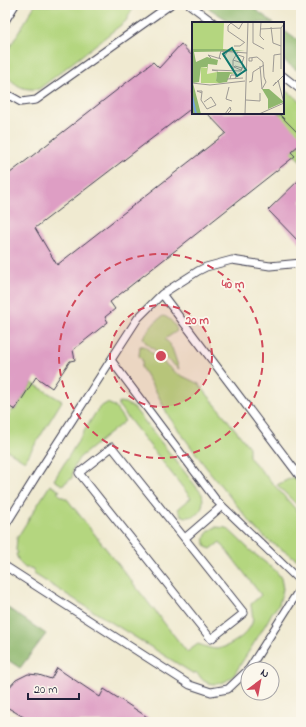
<svg xmlns="http://www.w3.org/2000/svg" width="306" height="727" font-family="'Indie Flower',sans-serif">
  <rect width="100%" height="100%" fill="#fbf7ec"/>
  <filter id="ink" filterUnits="userSpaceOnUse"><feTurbulence type="fractalNoise" baseFrequency=".025" numOctaves="2"/><feDisplacementMap in="SourceGraphic" scale="8" xChannelSelector="R" yChannelSelector="G"/><feConvolveMatrix kernelMatrix="1 2 1 2 8 2 1 2 1" color-interpolation-filters="sRGB"/></filter>
  <filter id="wash" filterUnits="userSpaceOnUse"><feTurbulence type="fractalNoise" baseFrequency=".012" numOctaves="4" result="noise"/><feDisplacementMap in="SourceGraphic" scale="16" xChannelSelector="R" yChannelSelector="G"/><feGaussianBlur stdDeviation="0.9" result="paint"/><feColorMatrix in="noise" values="0 0 0 0 0 0 0 0 0 0 0 0 0 0 0 0 0 1.4 0 .05"/><feComposite in="paint" operator="in"/></filter>
  <g filter="url(#wash)">
    <rect width="100%" height="100%" fill="#f0ead1"/>
    <!-- green -->
    <path fill="#b4d67f" stroke="#6b7c5d" d="M35,5H132V10L126,21L39,89C23,90 17,87 6,75L5,55Z
      M283,88L301,102V139L277,113H283Z
      M301,143V161L291,152Z
      M163,316C169,317 176,325 177,331L165,339L171,345L170,346L172,348L179,369L146,343L143,337L156,321Z
      M140,346H144L176,373L199,384L249,447V457L301,515V562L269,541L255,528L205,466L169,417L157,393L141,367C143,362 143,360 139,356Z
      M32,383L62,401L25,461L5,449V422L13,409L15,410Z
      M119,402L125,403L134,408L202,494C205,507 200,517 186,517L181,515L178,509L191,498L118,405Z
      M107,403L114,406L125,421L79,458L73,469L72,478L62,485L54,480L96,412L102,406Z
      M293,477L301,487V509L277,485Z
      M50,485L60,491L57,492L61,496L67,499L187,652L198,644C204,646 211,649 217,649C229,647 248,635 252,623C254,617 251,610 251,604L261,595L220,542L211,549L206,547C202,537 207,531 216,527L227,528L251,551L276,571L281,578L283,589L279,604L273,612H272C271,618 239,666 234,675C226,683 215,687 204,681C201,679 200,675 195,672L194,674L34,574L33,569L30,568H25L19,562L16,554L18,553L16,550L17,538Z"/>
    <!-- forest -->
    <path fill="#8fb76e" stroke="#586c54" d="M204,5H249L274,23H232Z
      M283,30L301,43V73L283,60Z
      M5,606L46,634L20,668L5,658Z"/>
    <g id="blocks">
      <!-- building -->
      <path fill="#de9ec4" d="M181,44L193,57V107L35,228L57,265L226,133L207,113H278L301,136V143L291,152L295,156L110,302L115,309L105,317L108,322L73,350L75,360L70,361L52,388L36,377L15,410L5,404V177L153,62L159,68Z
        M301,178V244L268,210Z
        M57,668L100,697L104,689L155,722H32L5,706L6,691L16,680L28,674L39,675L51,679Z"/>
    </g>
  </g>
  <g filter="url(#ink)">
    <use href="#blocks" fill-opacity="0" stroke="#414052" stroke-width="1"/>
    <g fill="none" stroke-linecap="round" stroke-linejoin="round">
      <defs>
        <path id="lane" d="M190,5L214,23
          M5,21L15,5
          M283,76L301,90
          M5,93L21,102L36,100L170,5
          M162,294L301,478
          M111,360L216,500L301,582
          M112,447L244,613L211,639L79,473Z
          M5,526L38,473L138,318L162,294L198,271L206,267L232,260L270,266L301,263
          M185,538L222,506
          M5,566L190,685L211,692L228,689L248,670
          M249,669L301,587"/>
      </defs>
      <!-- lane casing -->
      <use href="#lane" stroke="#414052" stroke-width="9"/>
      <!-- lane -->
      <use href="#lane" stroke="#fff" stroke-width="7"/>
    </g>
  </g>
  <!-- distance rings -->
  <circle cx="161" cy="356" r="51" fill="#d1495b" fill-opacity=".12"/>
  <g fill="none" stroke="#d1495b" stroke-width="2" stroke-dasharray="7 5">
    <circle cx="161" cy="356" r="51"/>
    <circle cx="161" cy="356" r="102"/>
  </g>
  <!-- overview -->
  <g transform="translate(192 22)">
    <rect width="92" height="92" fill="#f0ead1"/>
    <path d="M0,0H32L31,27H0ZM9,45L15,46V52L25,50L24,59L31,61H9Z" fill="#b4d67f"/>
    <path d="M0,27H31L53,29L2,30L4,40L15,35L26,38L25,43L16,42L15,51V45H9L7,60L1,61L9,92H0ZM25,50H37L44,51L38,52L35,60L27,61L24,59ZM70,67H77L92,80L76,87V77Z" fill="#8fb76e"/>
    <path fill="none" stroke="#76a5e0" stroke-width="2" d="M0,74L4,92"/>
    <path fill="none" stroke="#9e9a95" stroke-width="1" d="M61,0V21L72,27M69,0L68,14L72,18M39,1L36,4V9L52,20M39,1L47,7L51,0M79,5L81,21L89,24M68,7L89,6M42,24H48L53,20M31,29L32,35L36,29M19,36L16,33L29,37L27,35M27,36L29,29L55,31M60,36V39H57V36L65,35L71,40L72,55L74,60L70,67L68,44M41,38L50,41L52,35L46,33M43,44L50,46L49,48L42,45ZM89,47V6L92,2M26,49L20,48L49,49L51,44M41,49V38L46,30M81,50L82,33L89,32M35,57L51,56M38,57L39,53H44L43,57M86,58L92,81M57,60L60,59L61,50L72,43M84,60L81,64L92,53M0,61L18,63L53,59M37,65L34,77L40,79M10,71L5,69H10V70L9,78L15,87L24,83L19,75L12,80M54,78L68,79V71M33,92L38,85L39,88L35,92M53,92L56,0M67,92L92,81"/>
    <path fill="#0f766e" fill-opacity="0.15" stroke="#0f766e" stroke-width="2" d="M40,26L54,48L45,54L31,32Z"/>
    <rect width="92" height="92" fill="none" stroke="#22223b" stroke-width="2"/>
  </g>
  <circle cx="161" cy="356" r="6" fill="#d1495b" stroke="#fbf7ec" stroke-width="2"/>
  <g font-size="12" text-anchor="middle" font-weight="bold" fill="#d1495b" stroke="#fbf7ec" stroke-width="3.5" stroke-linejoin="round" paint-order="stroke">
    <text x="233" y="288">40 m</text>
    <text x="197" y="324">20 m</text>
  </g>
  <!-- margin -->
  <rect width="306" height="727" fill="none" stroke="#fbf7ec" stroke-width="20"/>
  <!-- north arrow -->
  <g transform="translate(260 681) rotate(32)"><circle r="19" fill="#fbf7ec" stroke="#a4a2a5"/>
  <path d="M0-3L7 15L0 10L-7 15Z" fill="#d1495b"/>
  <text y="-6" font-size="11" font-weight="bold" text-anchor="middle" fill="#22223b">N</text>
  </g>
  <!-- scale -->
  <path d="M28 693v6h51v-6" fill="none" stroke="#22223b" stroke-width="2"/>
  <text x="34" y="693" font-size="12" fill="#22223b" stroke="#fbf7ec" stroke-width="3" paint-order="stroke">20 m</text>
</svg>
